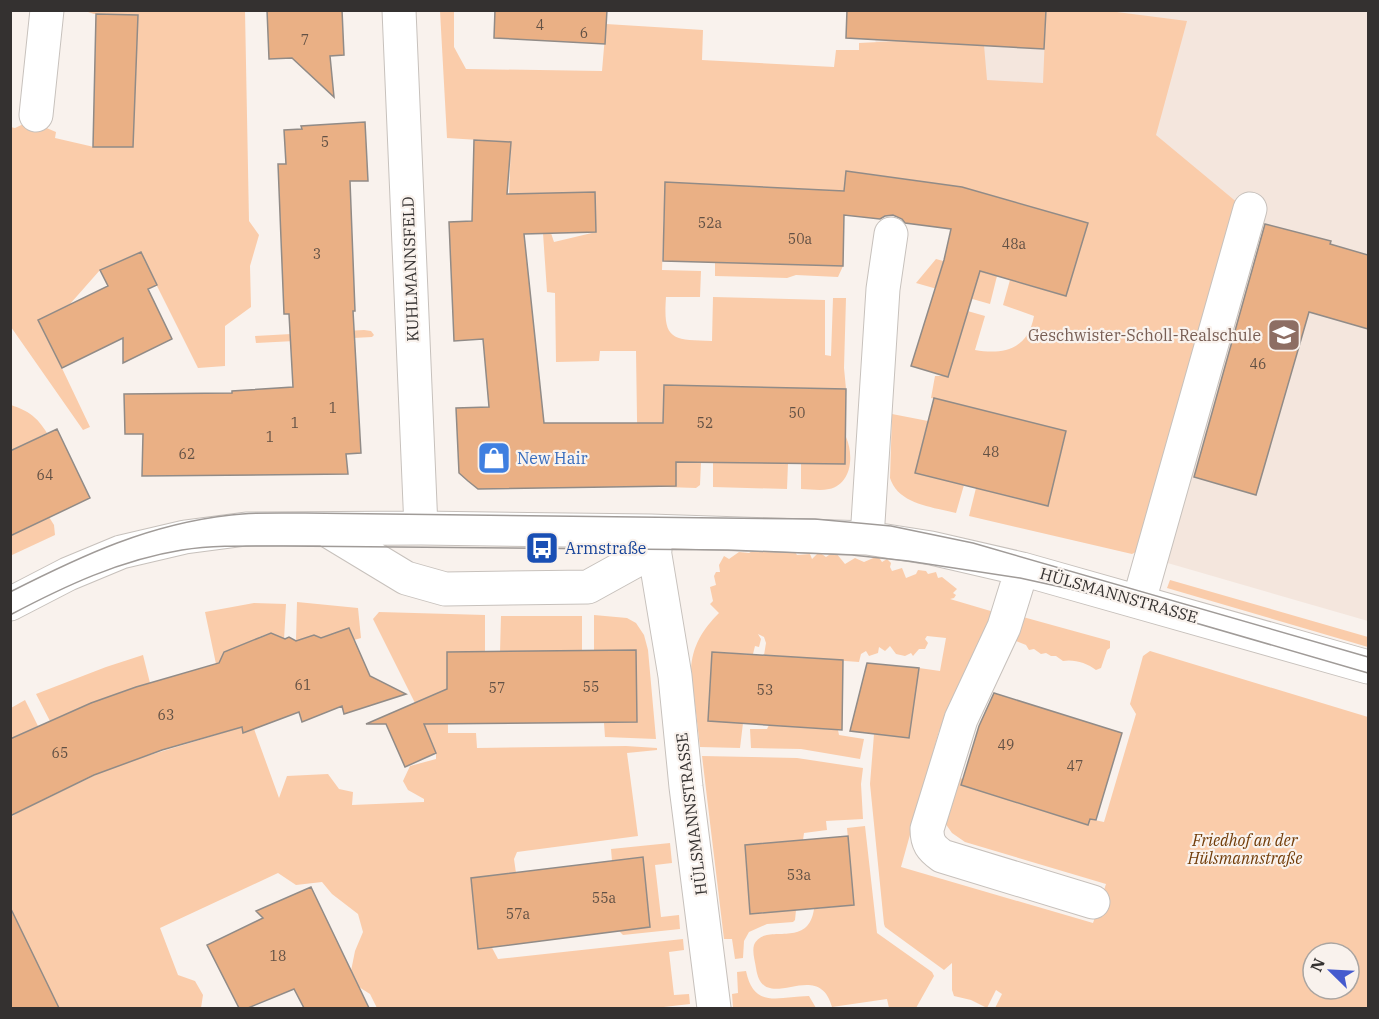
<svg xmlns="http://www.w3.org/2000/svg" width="1379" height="1019" font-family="'IBM Plex Serif',serif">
  <rect width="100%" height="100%" fill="#f9f2ed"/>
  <!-- built -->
  <path fill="#f4e6dd" d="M867,11H1368V621L1140,555L1238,204L876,43Z"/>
  <!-- green -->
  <path fill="#faccaa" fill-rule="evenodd" d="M85,11H245L249,221L259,235L250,266L251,307L225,326V366L198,368L140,252L100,270L70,304L39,320L90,427L83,430L11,327L10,127L15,128L30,121L56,132L55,138L94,147L101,143L133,131L138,15L94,14Z
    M440,11H454V47L466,69L602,71L606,24L703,30L702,60L834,67L836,50H859V43L899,41L984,45L987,80L1043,83L1046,11H1109L1187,21L1156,135L1239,204L1136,552L1132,554L969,516L976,488L1048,506L1066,432L931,398L935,376H948L962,331L950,306L985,316L975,350C1004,355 1028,349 1034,316L1003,305L1010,280L1066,296L1088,223L962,187L847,171L844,191L665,182L662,270L701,271L700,297H666C663,340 671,340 712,341L713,297L825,300V355L831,356L833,298H846L844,368L846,389L664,385L662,461L701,462L700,485L696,488L638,486L636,351H600L599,361L556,362L555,293L547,292L543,233H551L554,242L596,232L509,197L511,142L447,138Z
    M936,259L997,276L990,304L916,283Z
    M715,262L843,266L838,277L796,275L787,278L715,276Z
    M364,330L371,331L374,335L372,337L256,343L255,336Z
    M11,405C29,411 37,417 47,433L11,451Z
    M892,414L928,421L915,473L964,485L956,513C932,507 898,504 890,478Z
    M846,437C854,455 852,484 829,489C820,491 810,489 801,489V463L845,464Z
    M713,462L788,463L787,489L713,487Z
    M49,517L54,525L55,535L12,555L11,536Z
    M779,545L791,546L797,555L810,554L812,559L819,552L826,557L832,553H836L845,564L855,558L864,562L878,556L882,562L887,559L891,563L890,567L892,571L902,568L906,578L916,574L918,570L926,571L928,574L936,572L938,578L942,577L957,589L953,593L956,595L954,598L950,599L994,612L985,643L939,731L901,867L1093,923L1106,884L965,842L952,833L945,823L957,777L963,779L961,785L1088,824L1090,819L1104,822L1136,714L1130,704L1143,656L1150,651L1368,717V1008H995L1002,994L996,990L987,1008L971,1000L954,996L952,990V963L944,970L885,927L884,924L870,784L874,734L909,737L919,668L940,671L946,638L927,636L925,639L928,643L925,649H919L913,656L911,653L905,656L896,654L890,646L885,651L879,647L878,653L869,656L866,651L861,654L859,662L764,655L766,643L764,637L758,634L761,639L759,647L755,646L753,654L712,652L708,721L743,723L740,748L700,747L691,670C692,646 703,629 719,613L710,604L713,601L710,587L716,585L714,576L716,572H720L719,565L724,556L729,559L739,552L749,553L759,547L768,552ZM1313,953H1349V989H1313Z
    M1170,580L1368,637V647L1167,588Z
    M297,602L358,608L361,638L354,640L352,634L344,630L321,638L314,635L296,641Z
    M254,603L286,604L284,640L270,633L259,637L255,648L216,664L205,612Z
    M379,612L485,615V652H447L448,733H476L477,748L626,746L657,748V750L627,753L638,836L517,852L514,859L516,873L490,944L498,959L683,939L684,950L669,952L674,995L689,994L690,1004L655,1008H377L370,994L359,987L351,971L355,951L363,932L358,914L332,894L322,882L296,885L278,873L160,928L178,975L195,981L203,995L201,1008H11L10,818L17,813L114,766L242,727L243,732L254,729L279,798L287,776L328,774L339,789L353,792L352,805L424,802V799L408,790L403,781L410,766L436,759V753L415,703L373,619Z
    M594,615L627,618L636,623L644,635L648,650L656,739L605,737L604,723L637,722L636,651H594Z
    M501,616H582V651L500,652Z
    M1023,617L1110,641V648L1107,650L1101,668L1096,670C1087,663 1074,659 1063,661L1056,656H1051L1046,653L1041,654L1034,649L1029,650L1026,645L1016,641Z
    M143,655L150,683L91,703L50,721L36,694L106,667Z
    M25,700L38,726L11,739V708Z
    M769,725L838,730L839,735L864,739L860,759L801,749L751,748L750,729H767Z
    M702,756L797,758L863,768L861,784L863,819L826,821L827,830L804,833L803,840L745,845L750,914L796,910L795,920L793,922L767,924L749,932L744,941L743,958L735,959L732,939H724Z
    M865,826L877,933L932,972L934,976L916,1008H889L887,999L832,1007C818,955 763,1018 756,968C755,961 752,952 754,945C764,921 808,951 814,909L854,905L847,828Z
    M670,843L672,863L655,865L661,917L679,915L680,929L623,935L619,931L650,927L643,858L612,861L611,849Z
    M746,971C754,1010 780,996 809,996L816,1008H733L732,994L738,993L737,972Z"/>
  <!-- building -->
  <path fill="#eab085" stroke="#918b87" stroke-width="1.5" d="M267,10H342L344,55L330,56L334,97L292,58L269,59Z
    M495,10H607L605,44L494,38Z
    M847,10H1046L1044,49L846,38Z
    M96,14L138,15L133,147H93Z
    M365,122L368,181H350L355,311H353L361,453L346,454L348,474L142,476L143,434H125L124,394L232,393V391L293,387L289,314H284L278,164H286L284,130L302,129L301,126Z
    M474,140L511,142L507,194L595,192L596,232L524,234L544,423H663L664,385L846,389L845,464L676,462V486L478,489L468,481L459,473L456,408L489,407L483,339L454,341L449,222L472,221Z
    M846,171L962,187L1088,223L1066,296L980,271L948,377L911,366L944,260L951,229L905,223L902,219L893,215L885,216L880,219L844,215L843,266L663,261L665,182L844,191Z
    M1265,224L1331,241L1330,244L1368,255V329L1309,312L1256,495L1194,477Z
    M141,252L157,285L148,289L172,339L123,363V338L62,368L38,320L108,286L100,270Z
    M934,398L1066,431L1048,506L915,473Z
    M57,429L90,498L10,536V451Z
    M349,628L370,676L406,694L344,714L342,706L302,722L299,712L243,733L242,727L162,750L94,775L10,816V739L91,703L136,687L219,663L224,652L271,633L285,639L289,637L296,641L314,635L321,638Z
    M636,650L637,722L424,724L436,753L405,767L386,724H366L447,689V652Z
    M712,652L843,660L842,730L708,721Z
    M867,663L919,668L909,738L850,731Z
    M994,693L1122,733L1096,820L1090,819L1088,825L961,785L979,726Z
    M848,836L854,905L750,914L745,845Z
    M643,857L650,927L478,949L471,878Z
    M311,887L369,1008H304L294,989L248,1008H239L207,945L263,918L256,911Z
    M10,907L59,1008H10Z"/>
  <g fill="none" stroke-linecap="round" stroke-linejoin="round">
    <defs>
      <path id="minor" d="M399,10L421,528
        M36,115L47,10
        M325,529L406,578L445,589L588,587L655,550
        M651,531L675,676L686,787L714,1008
        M867,538L883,289L891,234
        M1022,569L1004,627L961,719L927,829C927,843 931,848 942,856L1093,902
        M1139,601L1250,209
        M10,604L68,574L121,552L185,537L246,529L421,528L651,531L867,538L931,548L1022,569L1368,667"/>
    </defs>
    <!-- minor casing -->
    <use href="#minor" stroke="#c7c1bc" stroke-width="35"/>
    <!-- minor -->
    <use href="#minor" stroke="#fff" stroke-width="33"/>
    <!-- tram -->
    <path stroke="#a09b98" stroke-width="1.5" d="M10,592C83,555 149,524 231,515C256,512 281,513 305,513L815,519L891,526L973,543L1368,657
      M10,615C65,586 120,560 182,550C215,545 249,546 283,546L728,550L852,555L908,561L1020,578L1070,589L1137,606L1368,673"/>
  </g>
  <!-- icons -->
  <defs>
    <symbol id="school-square" viewBox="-11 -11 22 22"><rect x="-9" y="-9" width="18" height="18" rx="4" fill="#8d6e63" stroke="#f9f2ed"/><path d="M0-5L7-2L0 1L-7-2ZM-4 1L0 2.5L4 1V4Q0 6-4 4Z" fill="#fff"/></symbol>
    <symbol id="shop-square" viewBox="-11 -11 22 22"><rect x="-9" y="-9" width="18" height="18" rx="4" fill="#3f7fe0" stroke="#f9f2ed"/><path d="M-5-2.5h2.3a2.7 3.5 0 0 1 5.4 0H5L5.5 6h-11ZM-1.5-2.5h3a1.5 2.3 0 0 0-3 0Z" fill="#fff"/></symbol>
    <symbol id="bus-square" viewBox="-11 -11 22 22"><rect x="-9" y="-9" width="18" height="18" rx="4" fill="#1a4fb4" stroke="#f9f2ed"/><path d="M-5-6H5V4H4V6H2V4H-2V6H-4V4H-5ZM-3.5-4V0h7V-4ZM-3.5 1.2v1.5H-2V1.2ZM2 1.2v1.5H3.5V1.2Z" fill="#fff"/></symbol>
  </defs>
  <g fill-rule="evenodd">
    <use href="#school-square" x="1265" y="316" width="38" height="38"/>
    <use href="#shop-square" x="475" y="439" width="38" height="38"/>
    <use href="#bus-square" x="523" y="529" width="38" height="38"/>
  </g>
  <g text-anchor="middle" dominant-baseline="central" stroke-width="4.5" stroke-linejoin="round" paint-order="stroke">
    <!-- number labels -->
    <g font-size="14" fill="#625145">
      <text x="540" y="25">4</text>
      <text x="584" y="33">6</text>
      <text x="305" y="40">7</text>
      <text x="325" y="142">5</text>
      <text x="710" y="223">52a</text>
      <text x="800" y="239">50a</text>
      <text x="1014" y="244">48a</text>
      <text x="317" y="254">3</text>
      <text x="1258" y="364">46</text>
      <text x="333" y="408">1</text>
      <text x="797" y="413">50</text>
      <text x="295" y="423">1</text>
      <text x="705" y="423">52</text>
      <text x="270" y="437">1</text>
      <text x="991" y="452">48</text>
      <text x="187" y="454">62</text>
      <text x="45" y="475">64</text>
      <text x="303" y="685">61</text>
      <text x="591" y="687">55</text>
      <text x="497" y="688">57</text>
      <text x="765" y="690">53</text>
      <text x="166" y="715">63</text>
      <text x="1006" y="745">49</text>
      <text x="60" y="753">65</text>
      <text x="1075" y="766">47</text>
      <text x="799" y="875">53a</text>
      <text x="604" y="898">55a</text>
      <text x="518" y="914">57a</text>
      <text x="278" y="956">18</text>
    </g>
    <!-- street labels -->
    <g font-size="16" fill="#343130" stroke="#f9f2ed">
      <text transform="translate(410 269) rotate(-92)">KUHLMANNSFELD</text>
      <text transform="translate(1119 595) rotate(16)">HÜLSMANNSTRASSE</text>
      <text transform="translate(691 814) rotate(-97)">HÜLSMANNSTRASSE</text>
    </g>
    <!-- education labels -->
    <g font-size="16" fill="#785e54" stroke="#f9f2ed" text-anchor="end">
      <text x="1261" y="335">Geschwister-Scholl-Realschule</text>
    </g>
    <!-- shop labels -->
    <g font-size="16" fill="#366cbe" stroke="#f9f2ed" text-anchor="start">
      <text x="517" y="458">New Hair</text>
    </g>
    <!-- transit labels -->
    <g font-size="16" fill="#164399" stroke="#f9f2ed" text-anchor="start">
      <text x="565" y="548">Armstraße</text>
    </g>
    <!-- park labels -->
    <g font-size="16" font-style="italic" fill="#723d09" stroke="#f9f2ed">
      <text x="1245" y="840">Friedhof an der<tspan x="1245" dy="18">Hülsmannstraße</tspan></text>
    </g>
  </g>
  <!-- border -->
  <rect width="1379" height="1019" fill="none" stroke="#343130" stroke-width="24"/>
  <!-- north arrow -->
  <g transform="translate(1331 971) rotate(294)"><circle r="28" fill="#f9f2ed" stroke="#aaa5a1" stroke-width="1.5"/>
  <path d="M0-4.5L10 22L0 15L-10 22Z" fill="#455ace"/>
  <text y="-9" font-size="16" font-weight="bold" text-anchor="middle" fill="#343130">N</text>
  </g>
</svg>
